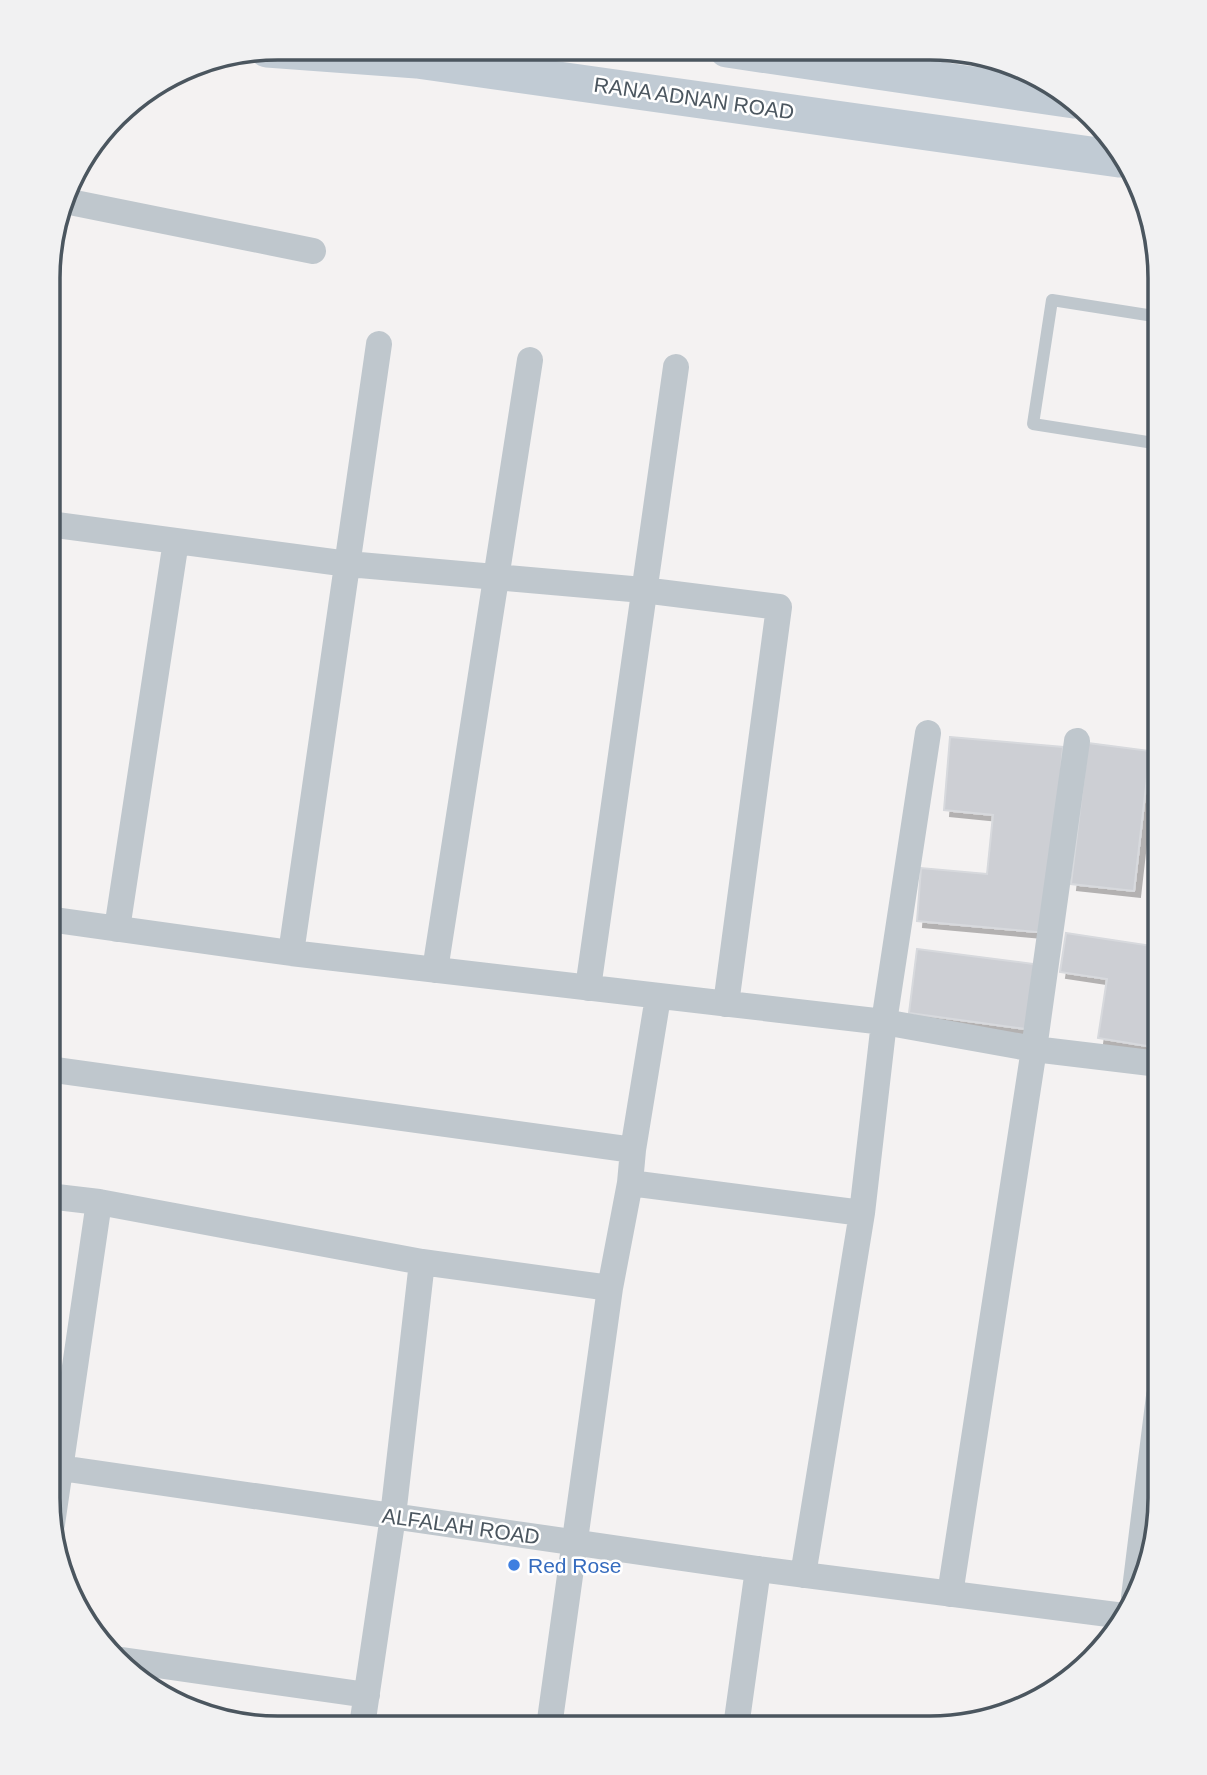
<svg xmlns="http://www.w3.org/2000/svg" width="1207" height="1775" font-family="Arial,sans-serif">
  <defs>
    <filter id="shadow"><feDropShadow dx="6" dy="6" stdDeviation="0" flood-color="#0004"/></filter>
  </defs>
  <rect width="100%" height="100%" fill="#f4f2f2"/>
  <!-- building -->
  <path fill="#cdcfd4" stroke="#d7d9dd" stroke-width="2" filter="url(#shadow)" d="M950,737L1063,747L1047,933L917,921L921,868L987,874L993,815L944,810Z
    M1088,743L1150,751L1134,891L1071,884Z
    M1066,933L1159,947V1048L1098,1038L1107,979L1060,972Z
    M917,949L1034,964L1026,1029L909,1013Z"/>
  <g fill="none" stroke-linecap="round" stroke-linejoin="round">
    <!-- lane -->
    <path stroke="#bfc7cd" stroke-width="12" d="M1160,444L1033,424L1052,300L1160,317"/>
    <!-- street -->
    <path stroke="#bfc7cd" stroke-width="26" d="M65,201L313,251
      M49,524L348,564L643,590L779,607L726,1004
      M48,919L291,953L884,1022L1034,1049L1159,1064
      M117,929L176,541
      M291,953L379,344
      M435,970L530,360
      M588,988L676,367
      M48,1069L633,1150
      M630,1183L862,1213
      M48,1196L99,1202
      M422,1262L610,1288
      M47,1466L758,1569L1124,1616
      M52,1524L99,1202L422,1262L393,1516L362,1726
      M803,1575L862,1213L884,1022L928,733
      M950,1594L1034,1049L1077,741
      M1134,1597L1159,1396
      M122,1660L367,1695
      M549,1727L610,1288L630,1183L633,1150L658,997
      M736,1727L758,1569"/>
    <!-- secondary -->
    <path stroke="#c1cbd4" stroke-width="37" d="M267,49L417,60L1119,159
      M727,49L1074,100"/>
  </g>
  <!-- markers -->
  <circle fill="#3f7fe0" stroke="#fff" stroke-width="2.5" cx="514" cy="1565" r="7"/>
  <g text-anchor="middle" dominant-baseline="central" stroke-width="5" stroke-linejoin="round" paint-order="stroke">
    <!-- street labels -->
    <g font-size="21" fill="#4b565f" stroke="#fff">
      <text transform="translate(694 98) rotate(8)">RANA ADNAN ROAD</text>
      <text transform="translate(461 1526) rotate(8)">ALFALAH ROAD</text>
    </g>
    <!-- shop labels -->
    <g font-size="21" fill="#366cbe" stroke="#fff" text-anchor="start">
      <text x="528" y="1565">Red Rose</text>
    </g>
  </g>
  <!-- crop -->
  <path d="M0 0H1207V1775H0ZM278 60H930A218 218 0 0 1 1148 278V1498A218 218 0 0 1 930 1716H278A218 218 0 0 1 60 1498V278A218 218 0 0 1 278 60Z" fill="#f1f1f2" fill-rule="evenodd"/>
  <path fill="none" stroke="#4b565f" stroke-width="3.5" d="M278 60H930A218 218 0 0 1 1148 278V1498A218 218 0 0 1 930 1716H278A218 218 0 0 1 60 1498V278A218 218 0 0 1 278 60Z"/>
</svg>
